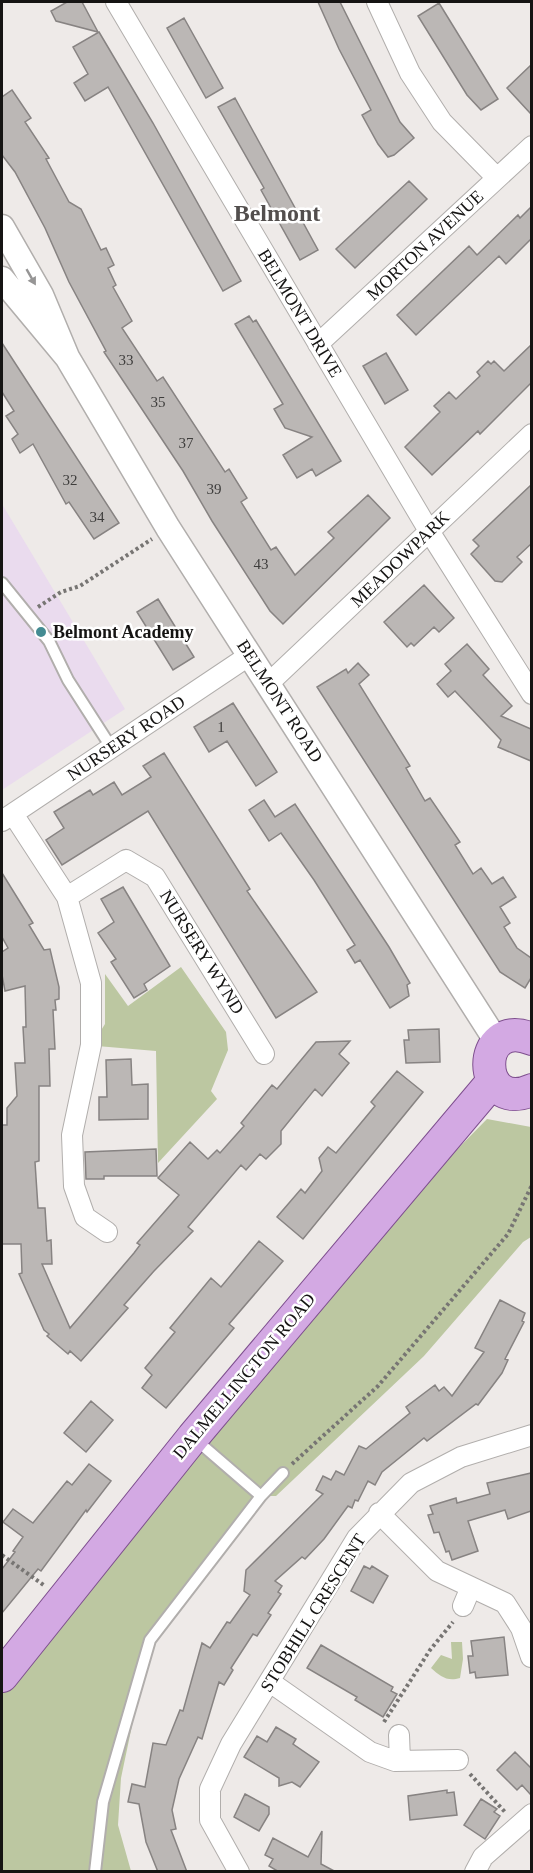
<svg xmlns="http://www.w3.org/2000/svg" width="533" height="1873" font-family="Georgia,serif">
  <rect width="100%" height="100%" fill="#eeeae8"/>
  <!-- education -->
  <path fill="#eadbee" d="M2,504L125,709L2,790Z"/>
  <!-- green -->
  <path fill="#bcc7a1" d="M181,967L226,1032L228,1050L211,1091L217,1099L158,1163L156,1051L97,1046L100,1032L105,1024V974L128,1006Z
    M487,1119L531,1127V1237L523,1242L424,1356L276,1496H261L150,1640L121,1778L118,1825L131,1871H2V1676L434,1173Z
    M451,1642H462L463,1659L460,1678C447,1682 440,1676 431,1668L441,1655L452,1659Z"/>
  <!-- building -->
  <path fill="#bbb7b5" stroke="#878382" stroke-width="1.5" d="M67,2H82L98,32L56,21L51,11Z
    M318,2H340L400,122L414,138L394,155L388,157L378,144L362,115L371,110L339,49Z
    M439,3L498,99L481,110L467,95L418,16Z
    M184,18L223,88L206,98L167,28Z
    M99,32L153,123L241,281L223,291L108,87L85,101L74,83L88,74L73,47Z
    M531,65V114L507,88Z
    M12,90L31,118L25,122L49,158L46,159L69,202L81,209L101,250L106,248L114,265L108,268L116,285L113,287L132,321L122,328L157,381L163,377L225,472L229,469L247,498L241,502L271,550L276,547L295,575L334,538L328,532L368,495L390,518L283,624L270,611L212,521L183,471L104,352L106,351L69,282L45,228L15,172L2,155V97Z
    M235,98L318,250L300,260L261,190L264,188L218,107Z
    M409,181L427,199L355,268L336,249Z
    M531,207V239L506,264L499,256L416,335L397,315L469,246L477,255L518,215L520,218Z
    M249,316L253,322L256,320L341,461L316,476L312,469L297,478L283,455L312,437L285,428L274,409L283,404L235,324Z
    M2,343L119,523L94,539L69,502L66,504L33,444L20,453L12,439L18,434L6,416L14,411L2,392Z
    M531,345V383L480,434L478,431L432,475L405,447L440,412L434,406L449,392L456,399L480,376L477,372L488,361L491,364L494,361L504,371Z
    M386,353L408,390L385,404L363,366Z
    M531,485V544L517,557L522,562L502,582L495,581L471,554L479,546L473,540Z
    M424,585L454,618L439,632L434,627L414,646L411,643L407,647L384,622Z
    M158,599L194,657L173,670L137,612Z
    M467,644L489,669L483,675L512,706L501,716L531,729V761L498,747L501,740L455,691L448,697L437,684L451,671L445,664Z
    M358,663L369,675L359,684L410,766L406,768L425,801L430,798L460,842L455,845L473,874L481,868L492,884L503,877L516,897L500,907L510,923L504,927L517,948L531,958V978L525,988L500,972L317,687L346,669L348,673Z
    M233,703L277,772L256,786L227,741L209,752L194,727Z
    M164,753L250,889L247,891L317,992L276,1018L148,811L62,865L46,840L64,828L54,812L90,790L93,795L114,782L122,795L151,777L143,766Z
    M264,800L275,817L295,804L389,947L410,983L407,985L409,996L390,1008L360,960L355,963L347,950L355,945L314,880L281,833L269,841L249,810Z
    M2,873L33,923L29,925L44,950L50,949L59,987V999L55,1000L56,1010H53L55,1049H49L50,1086H39V1161L35,1162L38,1208H45L47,1241L51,1240L52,1264H42L70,1328L134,1253L140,1245L137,1243L179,1195L158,1178L190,1142L208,1159L217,1150L220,1153L244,1126L241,1123L272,1085L277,1089L316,1042L350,1041L339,1054L349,1063L322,1096L315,1089L281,1131V1144L266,1159L260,1154L246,1170L241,1165L188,1227L193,1231L154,1271L124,1305L128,1308L81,1361L70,1351L68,1354L47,1336L49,1334L44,1330L19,1274L22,1273L21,1244H2V1125H7V1108L17,1096L15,1063H25L23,1027H26L25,986L5,991L2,975V952L8,948L2,937Z
    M123,887L170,966L144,984L147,990L134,998L111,962L116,959L98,933L114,922L101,899Z
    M439,1029L440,1062L406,1063L404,1040H409L408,1030Z
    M131,1059L132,1085L148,1084V1119L99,1120V1097H107L106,1060Z
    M397,1071L423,1092L303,1239L277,1217L301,1189L305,1193L322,1171L319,1158L328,1147L336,1153L375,1106L371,1102Z
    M156,1149L157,1176H104V1179H86L85,1152Z
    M259,1241L283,1261L229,1324L234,1328L166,1408L142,1388L152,1375L145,1368L175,1332L170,1328L211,1278L221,1287Z
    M500,1300L525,1313L522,1321L524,1322L505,1359L508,1360L502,1373L478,1405L476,1404L427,1441L424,1438L382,1472L375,1485L368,1481L358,1501L355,1500L352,1508L348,1506L324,1539L305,1559L302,1557L275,1581L282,1586L278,1592L281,1594L268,1613L271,1615L257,1636L253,1634L231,1668L233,1670L224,1685L219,1682L202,1739L198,1737L179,1779L172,1810L176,1829L171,1830L187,1872H158L146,1842L139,1804L128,1802L132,1784L145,1787L153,1743L166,1745L180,1710L183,1711L202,1643L210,1648L227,1622L230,1623L250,1595L244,1591L246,1570L323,1494L316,1490L323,1476L331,1480L336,1471L344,1475L359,1446L366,1449L410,1413L406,1407L435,1385L439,1391L444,1387L452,1396L484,1352L475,1348Z
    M91,1401L113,1420L86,1452L64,1433Z
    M89,1464L111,1481L87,1512L86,1510L41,1571L38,1569L2,1613V1569L15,1552L13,1551L23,1537L3,1522L13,1509L33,1523L67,1481L72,1485Z
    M531,1473V1511L508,1519L505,1510L468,1521L478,1551L452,1560L449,1551L446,1552L439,1532L434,1533L428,1515L433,1514L430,1506L456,1498L457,1503L490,1494L487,1483Z
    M364,1566L370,1569L372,1566L388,1576L373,1603L351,1591Z
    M504,1637L508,1675L476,1678L475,1672L470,1673L468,1656H473L471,1641Z
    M321,1645L393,1687L391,1691L397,1694L383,1717L355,1700L357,1697L307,1668Z
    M276,1727L296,1739L293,1744L319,1762L300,1787L292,1782L279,1786V1778L244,1757L257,1736L267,1742Z
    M515,1752L531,1768V1795L522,1785L517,1790L497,1770Z
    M447,1790V1793L454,1792L457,1815L410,1820L408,1796Z
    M245,1794L269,1807V1814L259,1831L234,1817Z
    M481,1799L497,1809L494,1812L500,1816L485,1839L464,1825Z
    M322,1831L321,1864L336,1872H279L269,1866L273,1859L265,1855L273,1838L308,1857Z"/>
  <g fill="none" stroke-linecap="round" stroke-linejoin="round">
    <defs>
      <path id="service" d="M2,583L49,641L68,680L111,747
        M195,1439L261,1496
        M95,1872L103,1802L150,1640L261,1496L283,1473"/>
      <path id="minor" d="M116,2L429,531L532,694
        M377,2L410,73L442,122L497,178
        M318,344L532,146
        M269,683L532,434
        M13,814L67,897L91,983V1045L72,1135L74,1186L85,1217L107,1232
        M2,821L250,655
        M67,897L126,860L155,877L264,1054
        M379,1513L437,1571L505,1603L521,1628L531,1657
        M463,1606L471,1587
        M270,1682L370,1752L395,1761L458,1760
        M399,1735L400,1761
        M239,1872L210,1820V1789L231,1744L357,1538L411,1483L461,1457L532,1435
        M475,1872L483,1857L532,1814"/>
      <path id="tertiary" d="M2,227L41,295L67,357L2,279
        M67,357L168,528L497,1042"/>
      <path id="primary" d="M532,1039C474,1015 476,1115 532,1090
        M2,1676L193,1437L493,1081"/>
    </defs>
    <!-- service casing -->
    <use href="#service" stroke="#b1aeac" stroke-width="14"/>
    <!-- minor casing -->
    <use href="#minor" stroke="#b1aeac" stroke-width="22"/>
    <!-- tertiary casing -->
    <use href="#tertiary" stroke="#b1aeac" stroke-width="27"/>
    <!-- primary casing -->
    <use href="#primary" stroke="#7e4f8e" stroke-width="34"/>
    <!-- path -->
    <path stroke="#777573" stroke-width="4" stroke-dasharray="3 3" stroke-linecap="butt" d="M38,607L61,592L80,586L152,539
      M292,1464L378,1386L508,1234L532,1185
      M2,1555L45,1586
      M384,1722L430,1650L453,1622
      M470,1774L505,1812"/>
    <!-- service -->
    <use href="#service" stroke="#fff" stroke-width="10"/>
    <!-- minor -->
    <use href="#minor" stroke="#fff" stroke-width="20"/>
    <!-- tertiary -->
    <use href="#tertiary" stroke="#fff" stroke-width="24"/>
    <!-- primary -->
    <use href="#primary" stroke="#d3a9e3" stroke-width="32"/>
  </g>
  <!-- one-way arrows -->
  <defs><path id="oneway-solid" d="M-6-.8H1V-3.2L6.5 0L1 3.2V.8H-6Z" transform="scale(1.5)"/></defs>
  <use fill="#969595" href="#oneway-solid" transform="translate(31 277) rotate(60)"/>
  <!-- markers -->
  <circle fill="#438b92" stroke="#fff" stroke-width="2" cx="41" cy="632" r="6"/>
  <g text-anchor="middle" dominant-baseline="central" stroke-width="5" stroke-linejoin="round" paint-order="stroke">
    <!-- number labels -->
    <g font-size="15" fill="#3e3d3c">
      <text x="126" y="360">33</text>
      <text x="158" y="402">35</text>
      <text x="186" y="443">37</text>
      <text x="70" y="480">32</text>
      <text x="214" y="489">39</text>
      <text x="97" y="517">34</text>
      <text x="261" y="564">43</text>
      <text x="221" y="727">1</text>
    </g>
    <!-- street labels -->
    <g font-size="18" fill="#151413" stroke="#fff">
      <text transform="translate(425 245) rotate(-43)">MORTON AVENUE</text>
      <text transform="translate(300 313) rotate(59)">BELMONT DRIVE</text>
      <text transform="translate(400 559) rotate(-44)">MEADOWPARK</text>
      <text transform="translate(280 701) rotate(57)">BELMONT ROAD</text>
      <text transform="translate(126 738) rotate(-34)">NURSERY ROAD</text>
      <text transform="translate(202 952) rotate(58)">NURSERY WYND</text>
      <text transform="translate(244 1376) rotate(-50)">DALMELLINGTON ROAD</text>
      <text transform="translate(313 1613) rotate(-58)">STOBHILL CRESCENT</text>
    </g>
    <!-- poi labels -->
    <g font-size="18" font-weight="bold" fill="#151413" stroke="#fff" text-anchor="start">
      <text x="53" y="632">Belmont Academy</text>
    </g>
    <!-- district labels -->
    <g font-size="24" font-weight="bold" fill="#524e4d" stroke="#fff">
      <text x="277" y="213">Belmont</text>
    </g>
  </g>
  <!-- border -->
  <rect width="533" height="1873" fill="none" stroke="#151413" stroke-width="6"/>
</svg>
